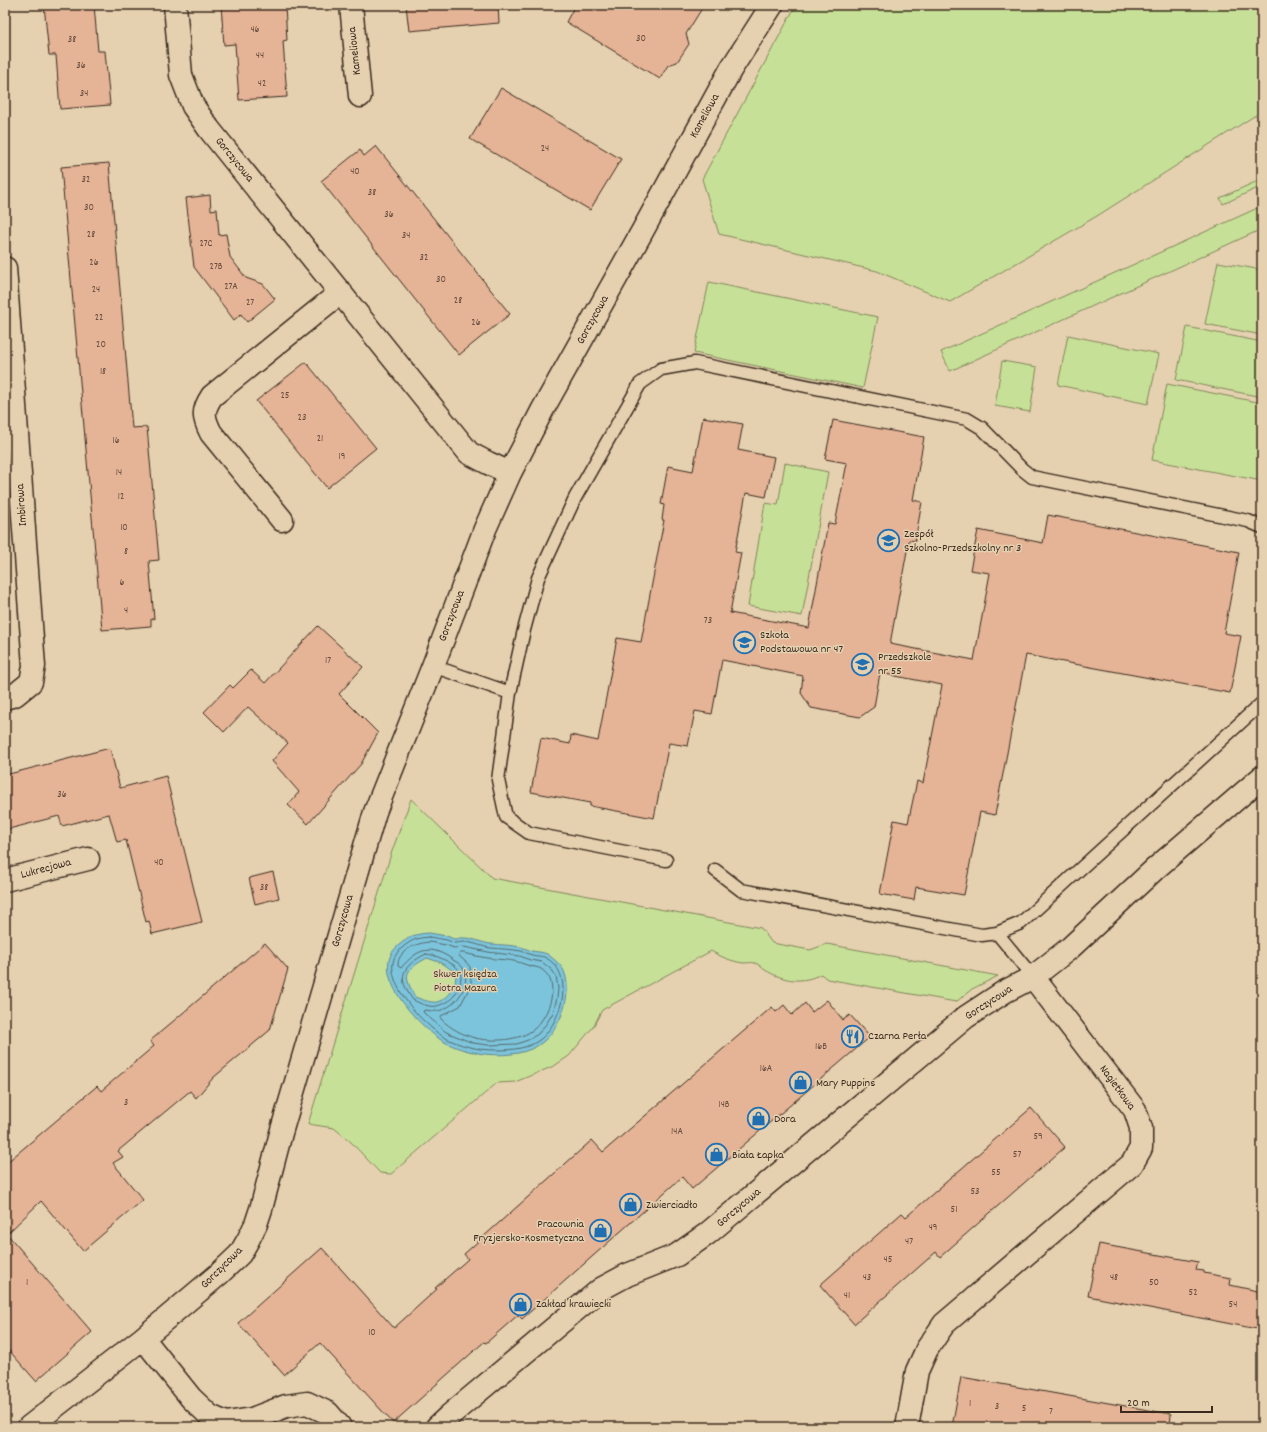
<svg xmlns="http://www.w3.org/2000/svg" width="1267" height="1432" font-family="Dekko,sans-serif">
  <rect width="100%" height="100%" fill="#e5d1b0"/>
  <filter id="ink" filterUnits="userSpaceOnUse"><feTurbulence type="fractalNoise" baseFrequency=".025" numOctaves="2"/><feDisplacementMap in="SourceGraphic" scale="8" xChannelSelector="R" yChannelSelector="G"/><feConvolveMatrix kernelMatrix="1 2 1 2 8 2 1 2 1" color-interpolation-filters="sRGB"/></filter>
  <g filter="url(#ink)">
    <!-- green -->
    <path fill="#c7e097" stroke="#81855a" d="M796,5H1262V111L1097,216L950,302L877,271L719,234L702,179Z
      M1262,179V186L1223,204L1220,198Z
      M1262,206V229L950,371L941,352Z
      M1218,262L1262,270V335L1205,324Z
      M709,282L878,317L863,388L694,353Z
      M1187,327L1262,342V397L1176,380Z
      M1068,335L1159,354L1148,404L1058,385Z
      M1002,361L1037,367L1030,412L995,406Z
      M1167,384L1262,403V481L1152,460Z
      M785,463L828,472L802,616L748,606L765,503L778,505Z
      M411,799L492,878L761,928L772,943L810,950L827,944L998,976L972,989L956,1002L827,979L821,974C802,984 784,981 765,970C762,968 759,964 755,963C752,962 747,963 743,963C731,961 721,957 711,951L602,1010L593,1027L569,1056L554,1066L515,1082L497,1083L391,1174L380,1173L350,1141L334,1128L308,1124L391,854Z"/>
    <!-- water -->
    <path fill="#7cc4dc" stroke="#628690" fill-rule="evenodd" d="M429,933C435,934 441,935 447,936C450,937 452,939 455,939C458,939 461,937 464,938C473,938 482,943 491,944C501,945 511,945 521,947C525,948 528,950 532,951C537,952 543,952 547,954C554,959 563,966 565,974C572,995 561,1026 545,1040C529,1055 504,1056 484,1054C470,1052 454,1048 441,1040C418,1025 366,971 399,945C410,936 415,934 429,933ZM427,958L442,963L456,973C456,986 451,998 437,1002C430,1003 421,999 415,997C403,974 404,971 427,958Z"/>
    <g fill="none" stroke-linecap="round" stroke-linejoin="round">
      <!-- shore -->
      <path stroke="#55686a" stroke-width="1" d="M429,937C435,938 441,939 447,940C450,941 452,943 455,943C458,943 461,942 464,942C473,942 482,947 491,948C501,949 511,949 521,951C525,952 528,954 532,955C536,956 541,956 544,957C576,972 562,1019 542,1038C529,1049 512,1050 496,1050C478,1050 460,1046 444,1037C422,1024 372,972 402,948C411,940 417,938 429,937Z
        M429,942L446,945L454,948L464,947L488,952L520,956L530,960L542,962L552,970L556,976L558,988L557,998L553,1013L546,1024L538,1034L528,1040L517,1044L488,1045L473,1043L446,1032L424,1013L423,1011L425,1010C429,1010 433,1012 437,1011C454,1009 471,987 464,970C462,965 457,962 453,960C431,944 418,948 401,968L398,966C397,951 416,943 429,942Z
        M461,953H464C472,955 480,957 488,958C498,960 508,959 518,962C522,963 526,965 530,966C534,967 538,967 541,969C562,982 549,1016 534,1029C520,1041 492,1042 475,1038C463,1035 450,1028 441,1019V1016L460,1006L470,987L471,981L470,967L466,962L459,956Z
        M426,954C434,954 454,963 459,970C464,978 458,991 453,997C451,1000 441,1005 437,1006C430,1008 419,1003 413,1000C396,977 402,966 426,954Z"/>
    </g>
    <!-- building -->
    <path fill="#e5b396" stroke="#3b2a1e" d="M44,5H94L98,51H105L110,105L60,109L56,55H49Z
      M221,5H285L287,40L283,41L287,97L239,100L235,44L224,45Z
      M406,5H498L499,23L409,31Z
      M575,5H704L686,34L689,44L677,62L668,65L660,79L566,22Z
      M501,88L621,159L590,210L470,139Z
      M376,146L510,314L459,355L321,181L360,150L364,156Z
      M109,163L132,428L147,427L159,560L149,561L154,619H151V626L102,630L61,167Z
      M210,195L211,210L217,209L219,235L226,234L230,257L246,278L263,284L275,299L247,322L241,314L234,320L194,267L186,198Z
      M306,362L376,448L327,488L256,401Z
      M703,417L743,424L738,450L774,457L766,497L746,493L735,552L741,553L730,613L809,628L828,523L835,524L847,463L825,459L833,420L924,437L913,500L922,502L915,541L909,540L890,644L974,660L990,573L970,570L978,530L1043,543L1048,515L1239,552L1224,633L1241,636L1230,693L1026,655L995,815L980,812L964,895L916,887L914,900L880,894L894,820L908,823L917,781L923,783L942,685L880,673L874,707L860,717L811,708L801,693L803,676L722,660L712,714L695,711L688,746L669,743L654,818L590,806V803L531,792L541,738L570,744L571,735L598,741L617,638L641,642L664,520H662L664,505L661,504L668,466L693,471Z
      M318,626L363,667L339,694L378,733L361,764L308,824L288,805L299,792L272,761L288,743L248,707L224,732L204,712L230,685L233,688L251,670L265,683Z
      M110,748L120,788L166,776L202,922L152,934L149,921L146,922L126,840L117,842L109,814L62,826L59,816L5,830V775Z
      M273,872L279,898L255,904L249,878Z
      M265,943L288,969L270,1030L213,1078L196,1098L190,1091L118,1151L123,1157L113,1163L143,1200L83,1251L41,1201L7,1234L92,1332L36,1381L5,1346V1164L97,1086L101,1091L154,1046L150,1041Z
      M827,1000L843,1020L850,1015L870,1037L692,1189L682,1177L522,1319L518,1315L486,1343L484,1342L393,1423L320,1343L284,1375L238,1323L322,1248L394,1328L437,1289L435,1288L468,1259L464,1254L592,1140L603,1152L772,1007L776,1012L784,1005L792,1015L805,1003L812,1012Z
      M1031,1108L1065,1147L940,1257L936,1252L854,1324L820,1285L902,1213L906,1217Z
      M1099,1244L1198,1262L1196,1270L1204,1271V1273L1231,1278L1230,1285L1262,1292V1330L1088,1296Z
      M961,1377L1171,1414L1170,1427H952Z"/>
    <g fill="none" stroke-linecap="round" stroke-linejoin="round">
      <defs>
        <path id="lane" d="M433,666L510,693
          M666,860L529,833L506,817L498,780L510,693L524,630L538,578L575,498L640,384L661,369L695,363L967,419L982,428L1022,469L1032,477L1248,521L1262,527
          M715,870L741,890L982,935L997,933L1021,923L1262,703
          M997,933L1033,977"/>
        <path id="street" d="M175,5L181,75L193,106L209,129L469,453L488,463L510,473
          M351,5L360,96
          M5,268L34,666L31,682L15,695L5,698
          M282,520L211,433C203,417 202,411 212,396L341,292
          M5,880L88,859
          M143,1338L191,1398L210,1416L226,1423L252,1419L286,1406L307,1403L328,1413L340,1427
          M29,1427L143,1338L219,1274L240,1254L248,1240L256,1224L261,1209L281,1133L375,812L433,666L485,529L510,473L543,409L643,230L731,69L772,5
          M437,1427L450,1415L601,1289L627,1275L677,1255L707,1234L966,1017L1004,992L1033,977L1070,948L1156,868L1262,777
          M907,1427L917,1371L927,1349L944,1324L1132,1164L1141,1148V1128L1135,1110L1033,977"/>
      </defs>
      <!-- lane casing -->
      <use href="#lane" stroke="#3b2a1e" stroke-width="15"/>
      <!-- street casing -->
      <use href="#street" stroke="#3b2a1e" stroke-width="25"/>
      <!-- lane -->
      <use href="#lane" stroke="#e5d1b0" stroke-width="12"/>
      <!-- street -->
      <use href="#street" stroke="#e5d1b0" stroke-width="22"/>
    </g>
  </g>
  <!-- icons -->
  <defs>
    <symbol id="school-ring" viewBox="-11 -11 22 22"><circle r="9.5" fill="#e5d1b0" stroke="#1f6fb2" stroke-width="1.5"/><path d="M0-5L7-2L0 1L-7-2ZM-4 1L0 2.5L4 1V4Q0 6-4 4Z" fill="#1f6fb2"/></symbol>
    <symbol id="restaurant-ring" viewBox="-11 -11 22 22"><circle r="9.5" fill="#e5d1b0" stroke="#1f6fb2" stroke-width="1.5"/><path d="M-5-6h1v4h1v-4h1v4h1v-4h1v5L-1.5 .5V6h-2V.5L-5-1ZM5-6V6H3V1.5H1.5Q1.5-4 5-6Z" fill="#1f6fb2"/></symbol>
    <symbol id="shop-ring" viewBox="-11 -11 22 22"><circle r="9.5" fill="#e5d1b0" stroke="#1f6fb2" stroke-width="1.5"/><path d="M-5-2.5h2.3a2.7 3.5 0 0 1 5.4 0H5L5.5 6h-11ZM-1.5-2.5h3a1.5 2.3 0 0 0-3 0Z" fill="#1f6fb2"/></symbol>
  </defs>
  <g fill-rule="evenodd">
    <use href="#school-ring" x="876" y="528" width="25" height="25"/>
    <use href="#school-ring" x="732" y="630" width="25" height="25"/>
    <use href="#school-ring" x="850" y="652" width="25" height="25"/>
    <use href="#restaurant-ring" x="840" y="1024" width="25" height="25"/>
    <use href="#shop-ring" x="788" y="1070" width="25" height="25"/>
    <use href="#shop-ring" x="746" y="1106" width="25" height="25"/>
    <use href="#shop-ring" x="704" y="1142" width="25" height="25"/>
    <use href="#shop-ring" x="618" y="1192" width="25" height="25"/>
    <use href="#shop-ring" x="588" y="1218" width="25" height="25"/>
    <use href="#shop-ring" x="508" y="1292" width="25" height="25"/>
  </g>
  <g text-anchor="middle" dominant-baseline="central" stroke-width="3" stroke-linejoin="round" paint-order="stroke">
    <!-- number labels -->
    <g font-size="10" fill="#664c3c">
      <text x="255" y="30">46</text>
      <text x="641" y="39">30</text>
      <text x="72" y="40">38</text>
      <text x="260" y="56">44</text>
      <text x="81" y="66">36</text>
      <text x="262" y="84">42</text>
      <text x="84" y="94">34</text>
      <text x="545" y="149">24</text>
      <text x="355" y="172">40</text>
      <text x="86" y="180">32</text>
      <text x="372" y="193">38</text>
      <text x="89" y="208">30</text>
      <text x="389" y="215">36</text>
      <text x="91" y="235">28</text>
      <text x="406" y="236">34</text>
      <text x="206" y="244">27C</text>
      <text x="424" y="258">32</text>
      <text x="94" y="263">26</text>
      <text x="216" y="267">27B</text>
      <text x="441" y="280">30</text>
      <text x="231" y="287">27A</text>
      <text x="96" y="290">24</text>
      <text x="458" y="301">28</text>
      <text x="250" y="303">27</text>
      <text x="99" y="318">22</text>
      <text x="476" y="323">26</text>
      <text x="101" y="345">20</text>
      <text x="103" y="372">18</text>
      <text x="285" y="396">25</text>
      <text x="302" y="418">23</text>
      <text x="320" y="439">21</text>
      <text x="116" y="441">16</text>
      <text x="342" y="457">19</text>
      <text x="119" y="473">14</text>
      <text x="121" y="497">12</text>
      <text x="124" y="528">10</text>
      <text x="126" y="552">8</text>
      <text x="122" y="583">6</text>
      <text x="126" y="611">4</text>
      <text x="708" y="621">73</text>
      <text x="328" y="661">17</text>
      <text x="62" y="795">36</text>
      <text x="159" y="863">40</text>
      <text x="264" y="888">38</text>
      <text x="821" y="1047">16B</text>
      <text x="766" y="1069">16A</text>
      <text x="126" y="1103">3</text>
      <text x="724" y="1105">14B</text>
      <text x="677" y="1132">14A</text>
      <text x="1038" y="1137">59</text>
      <text x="1017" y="1155">57</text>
      <text x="996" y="1173">55</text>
      <text x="975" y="1192">53</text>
      <text x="954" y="1210">51</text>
      <text x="933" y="1228">49</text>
      <text x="909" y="1242">47</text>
      <text x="888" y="1260">45</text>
      <text x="867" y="1278">43</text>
      <text x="1114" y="1278">48</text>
      <text x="27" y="1283">1</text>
      <text x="1154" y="1283">50</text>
      <text x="1193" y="1293">52</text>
      <text x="847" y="1296">41</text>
      <text x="1233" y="1305">54</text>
      <text x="372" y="1333">10</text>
      <text x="970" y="1404">1</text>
      <text x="997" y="1407">3</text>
      <text x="1024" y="1409">5</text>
      <text x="1051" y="1412">7</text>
    </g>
    <!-- street labels -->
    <g font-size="12" fill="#3b2a1e" stroke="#e5d1b0">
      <text transform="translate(355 51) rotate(-96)">Kameliowa</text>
      <text transform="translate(705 116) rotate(-61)">Kameliowa</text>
      <text transform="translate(234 160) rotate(51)">Gorczycowa</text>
      <text transform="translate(593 320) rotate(-61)">Gorczycowa</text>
      <text transform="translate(22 505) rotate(-94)">Imbirowa</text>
      <text transform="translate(452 616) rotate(-69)">Gorczycowa</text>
      <text transform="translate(46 869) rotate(-15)">Lukrecjowa</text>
      <text transform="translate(343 921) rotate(-74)">Gorczycowa</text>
      <text transform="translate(989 1003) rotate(-33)">Gorczycowa</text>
      <text transform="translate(1117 1088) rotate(54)">Nagietkowa</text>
      <text transform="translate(739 1208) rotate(-40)">Gorczycowa</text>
      <text transform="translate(222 1268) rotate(-45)">Gorczycowa</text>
    </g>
    <!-- poi labels -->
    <g font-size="12" fill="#3b2a1e" stroke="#e5d1b0" text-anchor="start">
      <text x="904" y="534">Zespół<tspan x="904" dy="14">Szkolno-Przedszkolny nr 3</tspan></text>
      <text x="760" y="635">Szkoła<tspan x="760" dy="14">Podstawowa nr 47</tspan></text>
      <text x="878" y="657">Przedszkole<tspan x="878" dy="14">nr 55</tspan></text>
      <text x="868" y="1036">Czarna Perła</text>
      <text x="816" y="1083">Mary Puppins</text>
      <text x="774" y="1119">Dora</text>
      <text x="732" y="1155">Biała Łapka</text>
      <text x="646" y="1205">Zwierciadło</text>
      <text x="584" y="1224" text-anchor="end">Pracownia<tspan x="584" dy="14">Fryzjersko-Kosmetyczna</tspan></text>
      <text x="536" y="1304">Zakład krawiecki</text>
    </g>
    <!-- park labels -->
    <g font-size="12" fill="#493c2a" stroke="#e5d1b0">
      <text x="465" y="974">Skwer księdza<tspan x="465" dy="14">Piotra Mazura</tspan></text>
    </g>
  </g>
  <!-- margin -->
  <rect width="1267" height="1432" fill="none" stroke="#e5d1b0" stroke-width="20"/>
  <rect x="10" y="10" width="1247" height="1412" fill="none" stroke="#3b2a1e" stroke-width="1.5" filter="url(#ink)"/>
  <!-- scale -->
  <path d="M1121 1406v6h91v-6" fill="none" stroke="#3b2a1e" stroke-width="2"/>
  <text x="1127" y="1406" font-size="12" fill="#3b2a1e" stroke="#e5d1b0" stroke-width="3" paint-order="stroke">20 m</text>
</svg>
